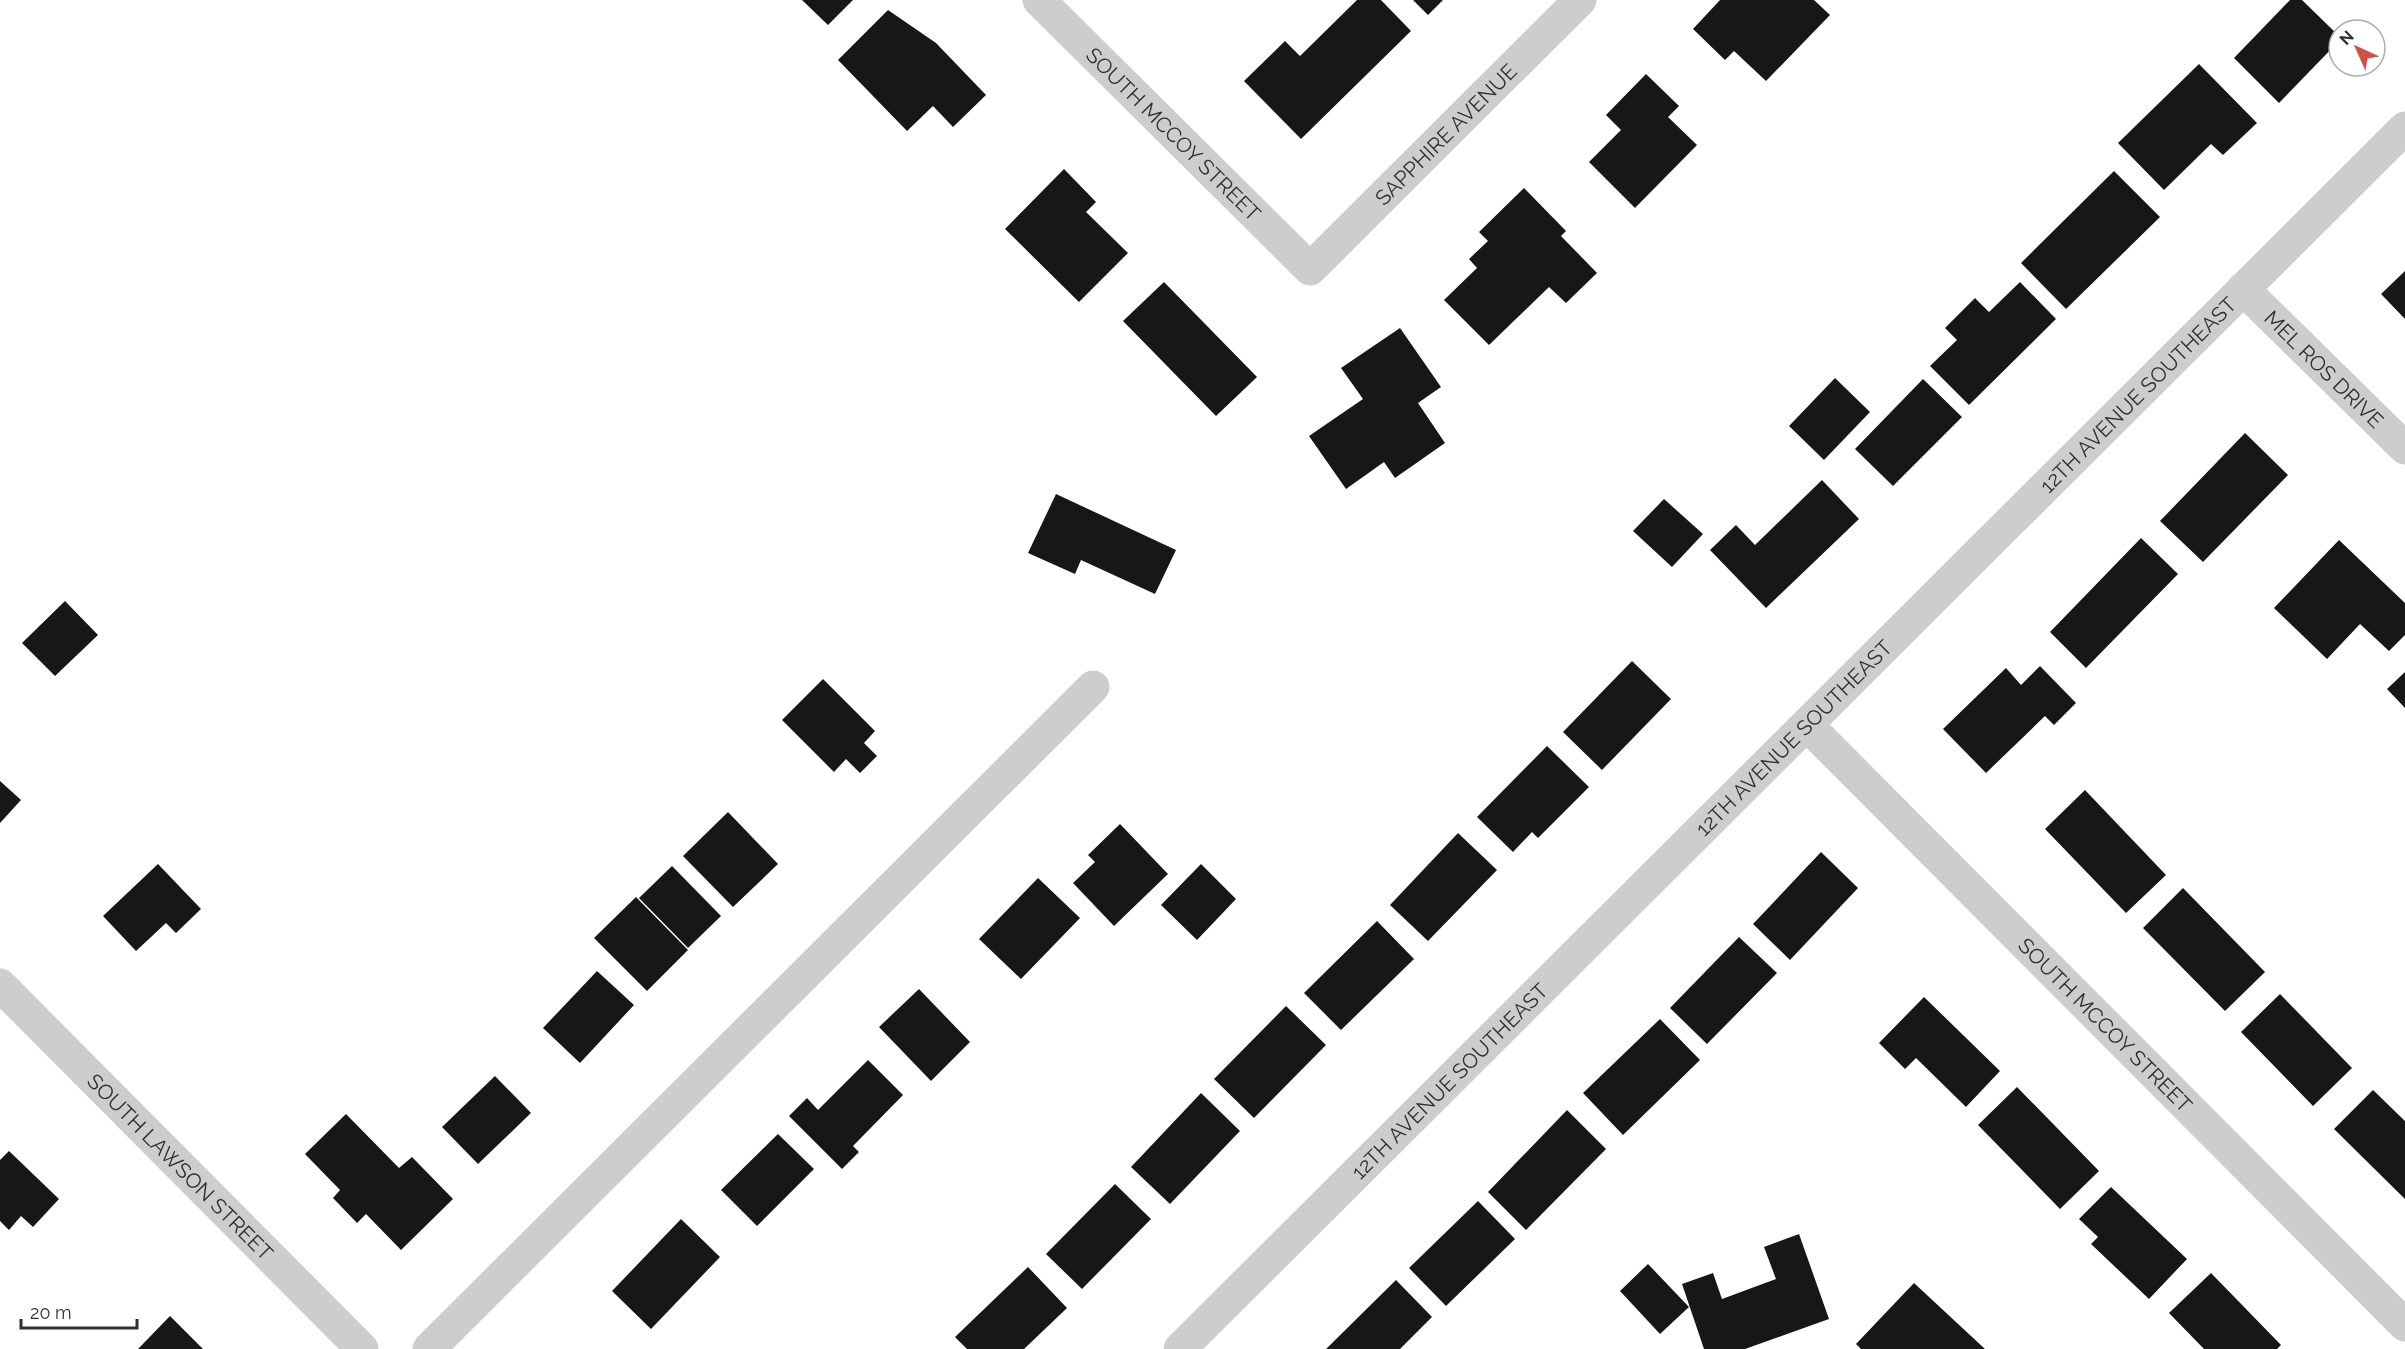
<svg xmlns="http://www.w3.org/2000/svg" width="2405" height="1349" font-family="Raleway,sans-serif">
  <rect width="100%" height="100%" fill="#fff"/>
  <!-- building -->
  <path fill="#171717" d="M802,0H853L828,25Z
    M1357,0H1381L1411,31L1301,139L1244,81L1285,41L1300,56Z
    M1413,0H1443L1428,15Z
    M1720,0H1814L1830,15L1766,81L1734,51L1725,60L1693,29Z
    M2290,0H2302L2339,36V41L2279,103L2234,58Z
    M888,10L936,43L986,95L953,127L933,106L907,131L838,60Z
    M2199,64L2257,123L2223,155L2211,144L2164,190L2118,143Z
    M1646,74L1679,106L1668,117L1697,145L1635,208L1589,162L1621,130L1606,115Z
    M1064,169L1096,202L1086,212L1128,253L1079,302L1005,229Z
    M2114,171L2160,217L2066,309L2021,263Z
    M1524,188L1566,231L1561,236L1597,273L1566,303L1549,287L1489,345L1444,300L1477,268L1469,259L1488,241L1479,232Z
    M2405,271V319L2381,294Z
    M1164,282L1257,377L1216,416L1123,321Z
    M2020,282L2056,319L1969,405L1930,366L1957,340L1945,328L1975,298L1989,312Z
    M1400,328L1441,387L1418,403L1445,443L1395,478L1384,462L1346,489L1309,436L1363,399L1341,368Z
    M1835,378L1870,412L1824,460L1789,426Z
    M1923,379L1962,417L1893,486L1855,449Z
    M2245,433L2288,475L2203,562L2160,521Z
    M1822,480L1859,519L1766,608L1710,550L1736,525L1755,545Z
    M1056,494L1176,550L1155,594L1081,560L1075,574L1028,553Z
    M1664,499L1703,534L1672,567L1633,531Z
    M2141,538L2178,574L2086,668L2050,632Z
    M2339,540L2405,603V635L2389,651L2360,624L2327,659L2274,608Z
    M65,601L98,635L55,676L22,643Z
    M1632,661L1671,699L1602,770L1563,732Z
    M2040,666L2076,703L2054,725L2045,716L1986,773L1943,729L2006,668L2021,685Z
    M2405,672V708L2387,689Z
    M823,679L875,731L864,743L877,756L860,773L846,759L834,772L782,720Z
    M1547,746L1589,787L1538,838L1532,832L1513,852L1477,817Z
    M0,781L21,800L0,823Z
    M2085,790L2166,875L2126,913L2045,829Z
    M728,812L778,864L733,907L683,856Z
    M1120,824L1168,874L1114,926L1073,883L1095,862L1088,855Z
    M1458,833L1497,870L1428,941L1390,905Z
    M1821,852L1858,888L1790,960L1753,924Z
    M158,864L201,909L176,933L166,923L136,951L103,916Z
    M1201,864L1236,899L1197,940L1161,905Z
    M672,866L721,916L688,948L639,898Z
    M1038,878L1080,918L1021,979L979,939Z
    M2183,888L2265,972L2225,1011L2143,928Z
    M636,897L688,950L647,991L594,938Z
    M1377,921L1414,959L1341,1030L1304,993Z
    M1739,937L1777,973L1707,1044L1670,1008Z
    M597,971L634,1005L580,1063L543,1028Z
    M919,989L970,1042L931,1081L879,1027Z
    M2280,994L2352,1068L2313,1106L2241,1032Z
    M1924,997L2000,1071L1966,1107L1916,1058L1905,1069L1879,1043Z
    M1286,1006L1326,1045L1254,1118L1214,1079Z
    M1660,1019L1700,1060L1623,1135L1583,1093Z
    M868,1060L903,1095L853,1146L859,1152L842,1169L789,1116L807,1098L818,1110Z
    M495,1076L531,1113L478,1164L442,1127Z
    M2017,1087L2099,1171L2060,1209L1978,1125Z
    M2373,1090L2405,1121V1199L2334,1129Z
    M1201,1093L1240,1131L1170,1204L1131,1167Z
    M1567,1110L1606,1149L1526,1230L1488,1192Z
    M346,1114L399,1168L412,1157L453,1199L401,1250L366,1214L357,1223L333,1198L340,1190L305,1154Z
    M778,1134L814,1169L757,1226L721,1190Z
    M9,1151L59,1199L33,1227L21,1216L9,1230L0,1221V1160Z
    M1115,1184L1151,1219L1082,1289L1046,1254Z
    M2111,1187L2187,1259L2149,1299L2091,1244L2098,1237L2079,1219Z
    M1478,1201L1515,1239L1446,1306L1409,1268Z
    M681,1219L720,1257L651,1329L612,1291Z
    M1799,1234L1829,1319L1745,1349H1704L1682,1284L1713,1273L1722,1299L1776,1279L1764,1247Z
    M1648,1264L1689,1307L1660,1334L1620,1291Z
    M1028,1267L1067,1308L1024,1349H967L955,1337Z
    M2211,1273L2281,1345L2277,1349H2204L2169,1313Z
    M1396,1280L1432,1317L1400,1349H1326Z
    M1914,1283L1985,1349H1861L1856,1344Z
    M170,1316L203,1349H138Z"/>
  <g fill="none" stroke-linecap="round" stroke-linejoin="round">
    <!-- minor -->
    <g stroke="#cdcdcd" stroke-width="33">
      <path id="s1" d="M1039,0L1310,269L1580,0"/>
      <path id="s2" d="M2243,289L2405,448"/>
      <path id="s3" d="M1807,725L2405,1325"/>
      <path d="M429,1349L1093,687"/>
      <path id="s4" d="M1180,1349L2405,128"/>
    </g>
    <!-- tertiary -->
    <path stroke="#cdcdcd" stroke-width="33" id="s5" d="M0,985L362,1349"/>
  </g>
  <g text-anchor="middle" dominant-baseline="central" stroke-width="6" stroke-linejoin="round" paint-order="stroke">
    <!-- street labels -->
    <g font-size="21" fill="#303030" stroke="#fff">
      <text stroke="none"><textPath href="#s1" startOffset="190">SOUTH MCCOY STREET</textPath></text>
      <text stroke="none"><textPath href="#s1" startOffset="573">SAPPHIRE AVENUE</textPath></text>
      <text stroke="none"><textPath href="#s2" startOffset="114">MEL ROS DRIVE</textPath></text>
      <text stroke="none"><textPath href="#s4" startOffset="1352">12TH AVENUE SOUTHEAST</textPath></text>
      <text stroke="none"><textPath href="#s4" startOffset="866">12TH AVENUE SOUTHEAST</textPath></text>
      <text stroke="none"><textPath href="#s3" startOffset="423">SOUTH MCCOY STREET</textPath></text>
      <text stroke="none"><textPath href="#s4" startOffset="380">12TH AVENUE SOUTHEAST</textPath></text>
      <text stroke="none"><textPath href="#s5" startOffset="256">SOUTH LAWSON STREET</textPath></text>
    </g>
  </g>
  <!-- north arrow -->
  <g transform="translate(2357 48) rotate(315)"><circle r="28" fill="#ffffff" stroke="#acacac" stroke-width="1.5"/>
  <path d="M0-4.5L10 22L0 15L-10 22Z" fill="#d24f48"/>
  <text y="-9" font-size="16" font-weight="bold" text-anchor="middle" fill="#303030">N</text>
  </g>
  <!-- scale -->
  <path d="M21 1319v9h116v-9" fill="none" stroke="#303030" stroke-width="3"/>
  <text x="30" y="1319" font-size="18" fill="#303030" stroke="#ffffff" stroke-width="4.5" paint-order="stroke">20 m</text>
</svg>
